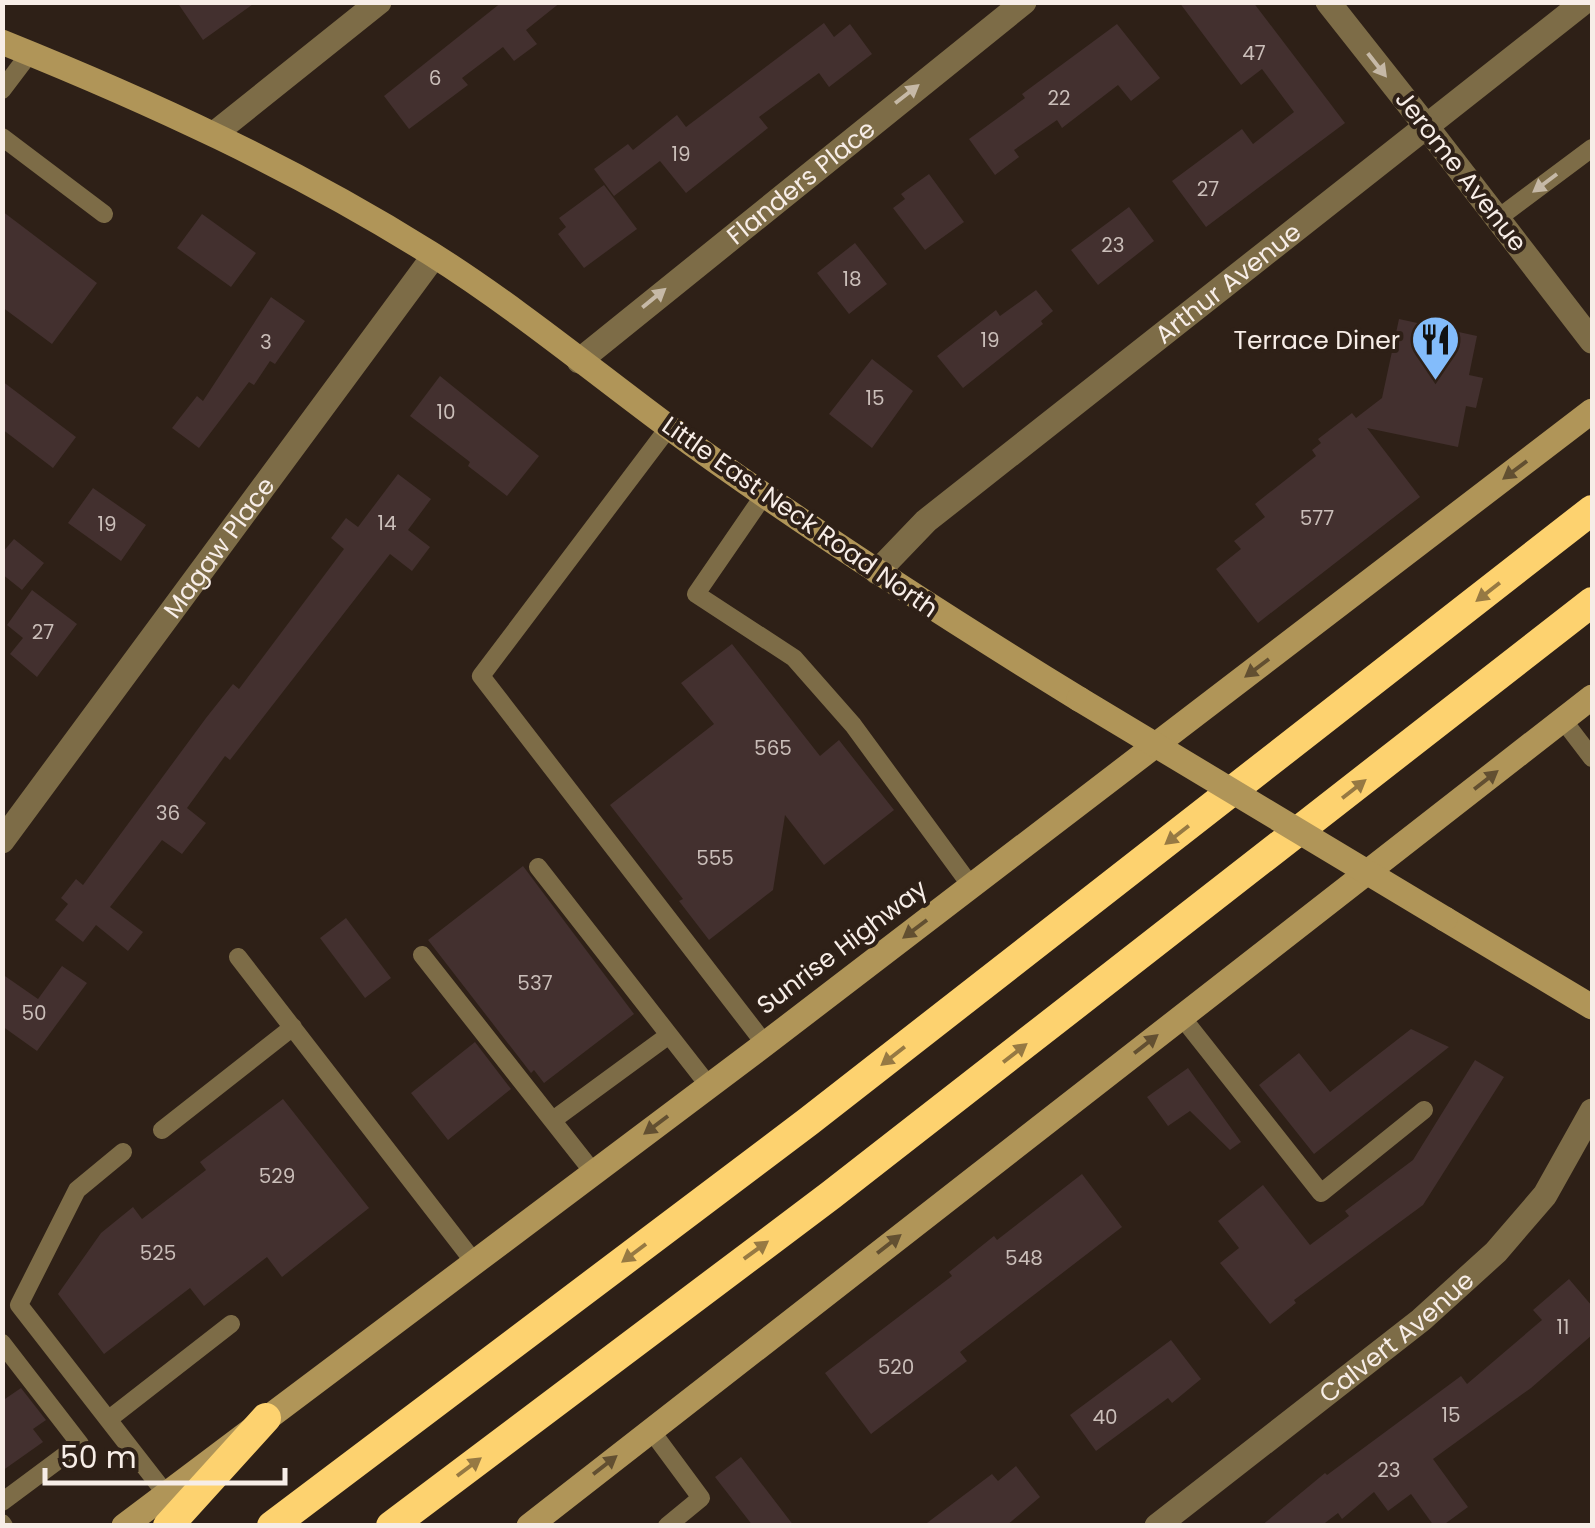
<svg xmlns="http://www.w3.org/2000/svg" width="1595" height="1528" font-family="Poppins,sans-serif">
  <rect width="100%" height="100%" fill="#2e2017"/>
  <!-- building -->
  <path fill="#43302f" d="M177,2H256L203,40Z
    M502,2H561L526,30L537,44L514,61L503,47L462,78L468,85L409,129L384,96Z
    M1179,2H1253L1345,123L1206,227L1172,181L1242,129L1253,144L1294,112L1262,69L1241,85Z
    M824,23L834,37L850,24L872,54L829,87L819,73L759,117L768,128L686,193L660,161L614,196L594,169L628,144L633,150L677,115L686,127Z
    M1117,24L1160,78L1131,101L1118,85L1062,128L1057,120L1014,150L1019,157L995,175L969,139L1025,98L1022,94Z
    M929,174L964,222L925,250L893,208L905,199L901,194Z
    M604,185L637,229L584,268L558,234L566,227L559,218Z
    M1129,207L1154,241L1098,285L1071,250Z
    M2,211L97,283L52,344L2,307Z
    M202,214L256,253L231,287L177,248Z
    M855,243L887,284L849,314L817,273Z
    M1036,290L1053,311L1041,321L1043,324L963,388L937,356L996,310L1000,316Z
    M271,297L305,321L275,364L270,361L254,385L249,382L199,448L172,428L197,396L203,401Z
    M1399,319L1477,336L1469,375L1483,378L1476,408L1466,406L1458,447L1367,428L1420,497L1258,623L1216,569L1241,549L1234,541L1265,517L1255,504L1316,456L1312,450L1321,443L1318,439L1352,413L1356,418L1382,398Z
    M872,359L913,391L872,448L829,414Z
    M440,376L539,456L507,496L468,466L470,462L410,416Z
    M2,381L76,437L53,468L2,429Z
    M398,474L431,499L408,530L430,547L412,571L390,554L230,760L225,756L187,808L206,823L182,854L162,840L110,907L143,932L128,951L96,925L83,942L55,920L68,904L61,898L76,879L83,885L206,718L233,684L239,689L344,549L331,538L346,518L358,527Z
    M93,488L146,525L121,561L68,523Z
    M14,539L44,563L22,590L2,574V553Z
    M32,590L77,624L37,677L10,654L23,638L7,625Z
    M732,644L820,756L839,740L894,810L824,865L785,815L773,890L709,940L679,901L683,899L610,805L714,724L681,683Z
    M523,866L634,1014L544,1083L534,1070L531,1073L428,940Z
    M346,918L391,978L365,998L320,938Z
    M62,966L87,983L37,1051L2,1026V974L38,999Z
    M1411,1029L1449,1047L1314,1154L1259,1085L1299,1053L1330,1092Z
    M475,1042L511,1089L448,1140L411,1093Z
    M1475,1060L1504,1077L1423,1205L1294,1300L1296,1303L1270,1324L1220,1263L1239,1248L1218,1221L1263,1185L1310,1245L1349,1216L1345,1211L1413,1160Z
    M1188,1068L1241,1142L1230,1150L1190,1111L1168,1126L1147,1097Z
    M283,1099L369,1208L282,1277L267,1257L204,1306L190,1288L104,1354L58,1294L101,1233L133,1207L142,1219L206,1170L200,1162Z
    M1082,1174L1122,1227L960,1352L967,1361L871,1434L825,1373L952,1276L949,1272L994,1236L997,1240Z
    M1569,1279L1592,1306V1335L1531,1388L1433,1459L1468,1507L1442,1526H1434L1411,1494L1388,1511L1374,1492L1342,1519L1338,1513L1321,1526H1261L1325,1473L1327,1475L1461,1376L1467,1384L1542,1320L1533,1310Z
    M1171,1340L1201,1379L1172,1403L1168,1398L1096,1451L1070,1415Z
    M21,1388L46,1420L33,1429L43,1442L2,1471V1401Z
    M741,1457L794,1526H753L715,1477Z
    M1016,1466L1040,1497L1006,1526H923L992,1474L998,1481Z"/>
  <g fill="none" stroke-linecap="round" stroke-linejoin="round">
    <!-- service -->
    <path stroke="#7d6c47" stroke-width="18" d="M2,90L30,53
      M2,137L104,214
      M1497,219L1592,148
      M669,427L481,676L765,1044
      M764,495L696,594L794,658L853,725L971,886
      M1563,720L1592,758
      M538,867L709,1086
      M422,955L593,1172
      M238,957L474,1262
      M1181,1016L1321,1193L1424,1110
      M553,1120L669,1035
      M162,1130L293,1027
      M123,1152L77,1190L19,1305L166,1494
      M2,1343L80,1444L2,1502
      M109,1419L231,1324
      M650,1429L701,1498L667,1526
      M2,1523L4,1526"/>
    <!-- minor -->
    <g stroke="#7d6c47" stroke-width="25">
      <path d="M1328,2L1426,126"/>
      <path d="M214,134L379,2"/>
      <path id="s1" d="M579,361L1024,2"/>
      <path id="s2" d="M2,841L434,256"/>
      <path id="s3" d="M1157,1526L1421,1320L1496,1252L1545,1195L1592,1111"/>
    </g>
    <!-- tertiary -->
    <g stroke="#7d6c47" stroke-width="25">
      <path d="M1426,126L1592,341"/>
      <path id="s4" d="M877,572L926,521L1584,2"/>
    </g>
    <!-- secondary -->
    <path stroke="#b09558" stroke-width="25" d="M2,42C151,102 294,168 430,253C522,311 605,381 693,445C818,535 947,618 1079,699
      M1445,919L1592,1007
      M124,1526L765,1044L1592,411
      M529,1526L1592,697"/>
    <!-- motorway -->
    <path stroke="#fdd26f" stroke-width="30" d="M168,1526L266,1418
      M272,1526L809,1121L1592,510
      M391,1526L831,1195L1592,602"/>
    <!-- secondary-bridge -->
    <path stroke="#b09558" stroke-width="25" d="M1079,699L1445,919"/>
  </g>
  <!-- one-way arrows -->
  <defs><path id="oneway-solid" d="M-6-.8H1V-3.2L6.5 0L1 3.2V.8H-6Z" transform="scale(2.5)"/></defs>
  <g fill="#c6b9a7">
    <use href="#oneway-solid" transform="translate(1377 65) rotate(52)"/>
    <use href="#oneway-solid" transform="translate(907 94) rotate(-38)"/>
    <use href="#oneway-solid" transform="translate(1545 183) rotate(143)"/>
    <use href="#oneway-solid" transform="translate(654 298) rotate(-39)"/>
  </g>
  <g fill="#624f31">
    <use href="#oneway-solid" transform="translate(1515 470) rotate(143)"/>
    <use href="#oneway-solid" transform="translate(1257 668) rotate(143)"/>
    <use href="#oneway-solid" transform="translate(1486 780) rotate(-38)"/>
    <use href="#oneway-solid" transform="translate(915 929) rotate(143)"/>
    <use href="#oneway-solid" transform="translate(1146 1044) rotate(-38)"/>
    <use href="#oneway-solid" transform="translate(656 1125) rotate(143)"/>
    <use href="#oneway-solid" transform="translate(889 1244) rotate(-38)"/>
    <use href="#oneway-solid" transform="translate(605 1465) rotate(-38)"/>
  </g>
  <g fill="#967943">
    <use href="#oneway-solid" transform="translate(1488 592) rotate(142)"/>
    <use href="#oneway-solid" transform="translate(1354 789) rotate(-38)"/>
    <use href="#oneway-solid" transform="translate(1177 835) rotate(142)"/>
    <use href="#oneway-solid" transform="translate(1015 1053) rotate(-38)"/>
    <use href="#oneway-solid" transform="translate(893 1056) rotate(142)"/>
    <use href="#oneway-solid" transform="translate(756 1250) rotate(-36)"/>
    <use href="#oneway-solid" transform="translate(634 1253) rotate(143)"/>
    <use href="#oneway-solid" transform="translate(469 1467) rotate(-37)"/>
  </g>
  <!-- icons -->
  <defs>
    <symbol id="restaurant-pin" viewBox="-11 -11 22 30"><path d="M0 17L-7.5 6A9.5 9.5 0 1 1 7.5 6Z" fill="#83bcfb" stroke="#2e2017"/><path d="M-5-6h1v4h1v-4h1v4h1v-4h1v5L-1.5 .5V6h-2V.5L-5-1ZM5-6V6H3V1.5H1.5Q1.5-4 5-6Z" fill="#111"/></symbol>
  </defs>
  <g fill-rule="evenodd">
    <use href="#restaurant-pin" x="1408" y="312" width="55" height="75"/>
  </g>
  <g text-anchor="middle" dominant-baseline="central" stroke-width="8" stroke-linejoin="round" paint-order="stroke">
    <!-- number labels -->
    <g font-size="20" fill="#cabeb9">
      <text x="1254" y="53">47</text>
      <text x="435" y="78">6</text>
      <text x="1059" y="98">22</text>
      <text x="681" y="154">19</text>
      <text x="1208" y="189">27</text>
      <text x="1113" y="245">23</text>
      <text x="852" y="279">18</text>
      <text x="990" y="340">19</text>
      <text x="266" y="342">3</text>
      <text x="875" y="398">15</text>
      <text x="446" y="412">10</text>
      <text x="1317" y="518">577</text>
      <text x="387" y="523">14</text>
      <text x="107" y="524">19</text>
      <text x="43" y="632">27</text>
      <text x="773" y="748">565</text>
      <text x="168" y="813">36</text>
      <text x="715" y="858">555</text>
      <text x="535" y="983">537</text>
      <text x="34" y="1013">50</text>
      <text x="277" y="1176">529</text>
      <text x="158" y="1253">525</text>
      <text x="1024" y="1258">548</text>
      <text x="1563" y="1327">11</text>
      <text x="896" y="1367">520</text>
      <text x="1451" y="1415">15</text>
      <text x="1105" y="1417">40</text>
      <text x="1389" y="1470">23</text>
    </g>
    <!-- street labels -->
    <g font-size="25" fill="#f7ede7" stroke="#2e2017">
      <text transform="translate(1461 171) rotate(52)">Jerome Avenue</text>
      <text stroke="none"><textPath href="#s1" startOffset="285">Flanders Place</textPath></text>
      <text stroke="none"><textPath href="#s4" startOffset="455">Arthur Avenue</textPath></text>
      <text transform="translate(800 517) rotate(35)">Little East Neck Road North</text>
      <text stroke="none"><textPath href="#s2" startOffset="365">Magaw Place</textPath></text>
      <text transform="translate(842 947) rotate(-37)">Sunrise Highway</text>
      <text stroke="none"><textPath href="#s3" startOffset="305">Calvert Avenue</textPath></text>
    </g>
    <!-- poi labels -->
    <g font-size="25" fill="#f7ede7" stroke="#2e2017" text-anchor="end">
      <text x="1400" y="340">Terrace Diner</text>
    </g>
  </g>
  <!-- border -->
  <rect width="1595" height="1528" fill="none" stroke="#f7ede7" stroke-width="10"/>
  <!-- scale -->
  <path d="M45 1468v15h240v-15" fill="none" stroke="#f7ede7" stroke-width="5"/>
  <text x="60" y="1468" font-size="30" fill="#f7ede7" stroke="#2e2017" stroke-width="8" paint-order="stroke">50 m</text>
</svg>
